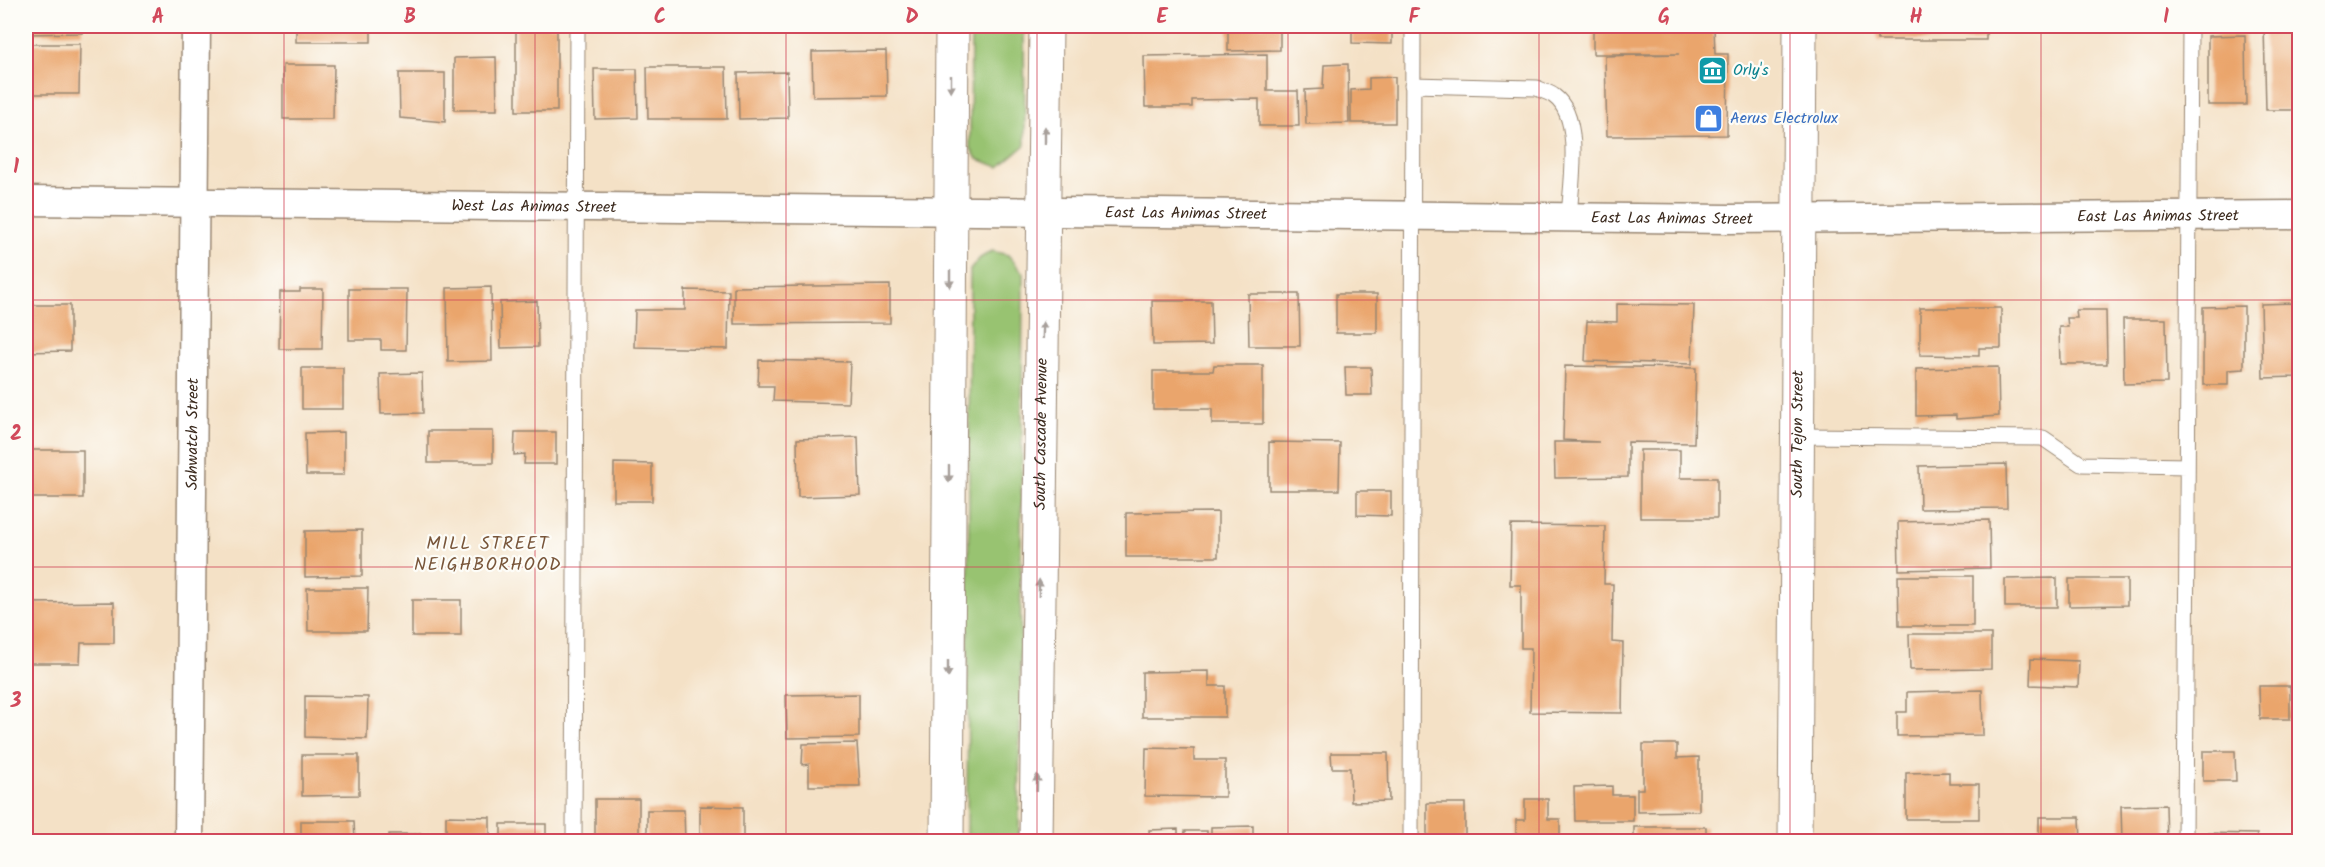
<svg xmlns="http://www.w3.org/2000/svg" width="2325" height="867" font-family="Kalam,sans-serif">
  <rect width="100%" height="100%" fill="#fdfcf7"/>
  <filter id="ink" filterUnits="userSpaceOnUse"><feTurbulence type="fractalNoise" baseFrequency=".0167" numOctaves="2"/><feDisplacementMap in="SourceGraphic" scale="12" xChannelSelector="R" yChannelSelector="G"/><feConvolveMatrix kernelMatrix="1 2 1 2 8 2 1 2 1" color-interpolation-filters="sRGB"/></filter>
  <filter id="wash" filterUnits="userSpaceOnUse"><feTurbulence type="fractalNoise" baseFrequency=".008" numOctaves="4" result="noise"/><feDisplacementMap in="SourceGraphic" scale="24" xChannelSelector="R" yChannelSelector="G"/><feGaussianBlur stdDeviation="1.35" result="paint"/><feColorMatrix in="noise" values="0 0 0 0 0 0 0 0 0 0 0 0 0 0 0 0 0 1.4 0 .05"/><feComposite in="paint" operator="in"/></filter>
  <g filter="url(#wash)">
    <rect width="100%" height="100%" fill="#f4e1c6"/>
    <!-- green -->
    <path fill="#98c371" stroke="#6a7648" stroke-width="1.5" d="M971,26H1024L1025,145L999,167L977,159L970,147Z
      M992,251L1008,255L1023,273L1019,842L967,841L970,270L980,258Z"/>
    <g id="blocks">
      <!-- building -->
      <path fill="#eaa56c" d="M26,26H82V33L26,34Z
        M296,26H371V42H296Z
        M516,26H557V111H516Z
        M795,26H864V28H795Z
        M1228,26H1280V50L1228,51Z
        M1352,26H1392V44L1352,43Z
        M1593,26H1714L1715,54H1728L1727,135L1607,136L1605,56L1679,54H1593Z
        M1877,26H1986V40H1877Z
        M2264,26H2300V110H2266Z
        M2245,35L2246,105H2208V36Z
        M26,44H80L79,94H29V74H26Z
        M886,51L887,96L813,97L812,52Z
        M1267,54V91H1298L1299,126H1259V99L1192,100V107H1145L1144,56Z
        M496,57L497,110H454V58Z
        M1348,64L1349,123L1306,124L1305,90L1323,89L1324,65Z
        M283,65H334L333,119H283Z
        M647,67H726L727,119H648Z
        M594,69H637L638,118L595,119Z
        M787,72L788,118L739,119L738,73Z
        M399,73H445V122L400,118Z
        M1395,77V123H1351V90L1369,89V78Z
        M890,285V323L734,324V287Z
        M491,287L492,361L448,362L447,288Z
        M300,289H323L322,349H279L280,292H300Z
        M349,289H407L406,350H381V340H349Z
        M685,290L729,291L728,349L634,347L635,310H685Z
        M1248,294H1299L1300,346H1249Z
        M1336,294H1377V333H1336Z
        M537,301L538,347L501,348L500,302Z
        M1152,301H1211L1212,344L1153,345Z
        M2296,303L2297,377L2263,378L2261,304Z
        M1617,304L1694,305L1692,364L1585,361L1587,321L1617,322Z
        M26,305H70V351L26,352Z
        M2244,306V369L2228,370V385H2203V307Z
        M1920,308H2001V348H1979V356L1920,355Z
        M2076,310H2106L2107,364H2060L2059,327H2068L2067,318H2077Z
        M2123,319H2166L2167,383L2124,384Z
        M759,360L850,362L848,403L773,401L774,386H758Z
        M1214,365H1263V424H1212V409H1153V371H1213Z
        M1565,366L1696,368L1694,443L1628,442V477L1555,478L1554,442H1599L1563,440Z
        M1345,367H1371L1372,395H1346Z
        M1998,367L1999,416L1956,419V415L1916,416V369Z
        M302,368H343V409H302Z
        M422,373L423,413L381,414L380,374Z
        M428,431H493V463H428Z
        M344,432V475H306L305,433Z
        M515,432H556V464H524L525,454L514,455Z
        M858,437L860,495L798,497L797,439Z
        M1269,442L1340,443L1339,490H1269Z
        M26,450H83V498H26Z
        M1640,450H1680V478H1717V518H1640Z
        M614,463L652,464V501H614Z
        M2006,464L2007,508L1920,509L1919,466Z
        M1357,491H1391V516L1357,515Z
        M1218,512V557H1126V513Z
        M1989,520L1990,568L1899,570L1898,522Z
        M1511,525L1605,526L1604,584H1613L1612,642L1623,643L1622,713L1530,712L1531,648H1521V585H1510Z
        M362,530V576L305,577V531Z
        M1898,576H1973V626H1899Z
        M2057,578V607H2005V579Z
        M2069,579H2127V605L2069,606Z
        M307,588H368L367,631H308Z
        M412,600H461V636H412Z
        M114,602V643H81L80,663H26V603Z
        M1909,634H1991V669L1910,670Z
        M2031,659L2079,661L2078,687L2030,685Z
        M1209,671V686H1225V717H1142V672Z
        M2259,686H2290V719H2260Z
        M1982,690L1983,735L1897,736V712H1907V692Z
        M859,694V737L787,738L786,695Z
        M305,696L368,697L367,739L305,737Z
        M857,743L860,786H809V764L802,765L803,744Z
        M1643,744H1677V758L1699,757V811L1637,812V789H1643Z
        M1146,748L1194,749V760H1225V797L1145,796Z
        M2203,751H2235L2236,781H2203Z
        M1331,753H1388L1389,801L1351,802L1350,768H1332Z
        M302,755H359V795L302,796Z
        M1949,772V784H1979V819H1906V773Z
        M1612,786V795H1633V821H1575L1574,787Z
        M595,799H639V842H595Z
        M1525,799H1548V819H1560V842H1516V820H1525Z
        M1427,803H1465V842H1427Z
        M2166,805L2167,842H2122L2121,806Z
        M700,806L743,807V842H700Z
        M647,810H684L685,842H647Z
        M446,816L490,817V842H446Z
        M2039,817H2080L2081,842H2039Z
        M301,821H354L355,842H301Z
        M501,824H546V842H501Z
        M1253,826V842H1211V827Z
        M1634,827H1706V842H1634Z
        M1178,829V842H1150L1149,830Z
        M1185,831H1207V842H1184Z
        M2201,833L2257,834V842H2201Z
        M389,834H422L423,842H389Z"/>
    </g>
  </g>
  <g filter="url(#ink)">
    <use href="#blocks" fill-opacity="0" stroke="#988672" stroke-width="1.5"/>
    <g fill="none" stroke-linecap="round" stroke-linejoin="round">
      <defs>
        <path id="lane" d="M1412,85L1537,88C1542,91 1549,92 1554,96C1583,117 1571,184 1569,216
          M1799,436L2043,438L2081,464L2187,466
          M574,842L577,26
          M1411,842L1413,26
          M2185,842L2190,26"/>
        <g id="street">
          <path id="s1" d="M26,201L1729,219L2300,215"/>
          <path id="s2" d="M189,842L196,26"/>
        </g>
        <g id="secondary">
          <path d="M947,842L952,26"/>
          <path id="s3" d="M1036,842L1046,26"/>
          <path id="s4" d="M1795,842L1800,26"/>
        </g>
      </defs>
      <!-- lane casing -->
      <use href="#lane" stroke="#988672" stroke-width="17"/>
      <!-- street casing -->
      <use href="#street" stroke="#988672" stroke-width="31"/>
      <!-- secondary casing -->
      <use href="#secondary" stroke="#988672" stroke-width="35"/>
      <!-- lane -->
      <use href="#lane" stroke="#fff" stroke-width="15"/>
      <!-- street -->
      <use href="#street" stroke="#fff" stroke-width="28"/>
      <!-- secondary -->
      <use href="#secondary" stroke="#fff" stroke-width="33"/>
    </g>
    <!-- one-way arrows -->
    <defs><path id="oneway-solid" d="M-6-.8H1V-3.2L6.5 0L1 3.2V.8H-6Z" transform="scale(1.5)"/></defs>
    <g fill="#a79f9a">
      <use href="#oneway-solid" transform="translate(951 84) rotate(90)"/>
      <use href="#oneway-solid" transform="translate(1045 135) rotate(-90)"/>
      <use href="#oneway-solid" transform="translate(950 279) rotate(90)"/>
      <use href="#oneway-solid" transform="translate(1043 330) rotate(-89)"/>
      <use href="#oneway-solid" transform="translate(949 474) rotate(90)"/>
      <use href="#oneway-solid" transform="translate(1039 588) rotate(-89)"/>
      <use href="#oneway-solid" transform="translate(948 669) rotate(90)"/>
      <use href="#oneway-solid" transform="translate(1037 783) rotate(-89)"/>
    </g>
  </g>
  <!-- grid -->
  <path fill="none" stroke="#d1495b" stroke-width="1.5" stroke-opacity="0.55" d="M284,26V842M535,26V842M786,26V842M1037,26V842M1288,26V842M1539,26V842M1790,26V842M2041,26V842M26,300H2300M26,567H2300"/>
  <!-- icons -->
  <defs>
    <symbol id="museum-square" viewBox="-11 -11 22 22"><rect x="-9" y="-9" width="18" height="18" rx="4" fill="#0f9aa8" stroke="#fdfcf7"/><path d="M0-6L6-3V-2H-6V-3ZM-5-1h2V3h-2ZM-1-1h2V3h-2ZM3-1h2V3H3ZM-6 4H6V6H-6Z" fill="#fff"/></symbol>
    <symbol id="shop-square" viewBox="-11 -11 22 22"><rect x="-9" y="-9" width="18" height="18" rx="4" fill="#3f7fe0" stroke="#fdfcf7"/><path d="M-5-2.5h2.3a2.7 3.5 0 0 1 5.4 0H5L5.5 6h-11ZM-1.5-2.5h3a1.5 2.3 0 0 0-3 0Z" fill="#fff"/></symbol>
  </defs>
  <g fill-rule="evenodd">
    <use href="#museum-square" x="1696" y="54" width="33" height="33"/>
    <use href="#shop-square" x="1692" y="102" width="33" height="33"/>
  </g>
  <g text-anchor="middle" dominant-baseline="central" stroke-width="4.5" stroke-linejoin="round" paint-order="stroke">
    <!-- culture labels -->
    <g font-size="16" fill="#0d838f" stroke="#fdfcf7" text-anchor="start">
      <text x="1733" y="70">Orly's</text>
    </g>
    <!-- shop labels -->
    <g font-size="16" fill="#366cbe" stroke="#fdfcf7" text-anchor="start">
      <text x="1730" y="118">Aerus Electrolux</text>
    </g>
    <!-- street labels -->
    <g font-size="16" fill="#3b2a1e" stroke="#fdfcf7">
      <text stroke="none"><textPath href="#s1" startOffset="508">West Las Animas Street</textPath></text>
      <text stroke="none"><textPath href="#s1" startOffset="1160">East Las Animas Street</textPath></text>
      <text stroke="none"><textPath href="#s1" startOffset="2132">East Las Animas Street</textPath></text>
      <text stroke="none"><textPath href="#s1" startOffset="1646">East Las Animas Street</textPath></text>
      <text stroke="none"><textPath href="#s2" startOffset="408">Sahwatch Street</textPath></text>
      <text stroke="none"><textPath href="#s3" startOffset="408">South Cascade Avenue</textPath></text>
      <text stroke="none"><textPath href="#s4" startOffset="408">South Tejon Street</textPath></text>
    </g>
    <!-- neighbourhood labels -->
    <g font-size="18" letter-spacing="1.5" fill="#785539" stroke="#fdfcf7">
      <text x="488" y="544">MILL STREET<tspan x="488" dy="21">NEIGHBORHOOD</tspan></text>
    </g>
  </g>
  <!-- margin -->
  <rect width="2325" height="867" fill="none" stroke="#fdfcf7" stroke-width="66"/>
  <rect x="33" y="33" width="2259" height="801" fill="none" stroke="#d1495b" stroke-width="2"/>
  <g font-size="20" text-anchor="middle" font-weight="bold" fill="#d1495b">
    <text x="158" y="23">A</text>
    <text x="410" y="23">B</text>
    <text x="660" y="23">C</text>
    <text x="912" y="23">D</text>
    <text x="1162" y="23">E</text>
    <text x="1414" y="23">F</text>
    <text x="1664" y="23">G</text>
    <text x="1916" y="23">H</text>
    <text x="2166" y="23">I</text>
    <text x="16" y="173">1</text>
    <text x="16" y="440">2</text>
    <text x="16" y="707">3</text>
  </g>
</svg>
